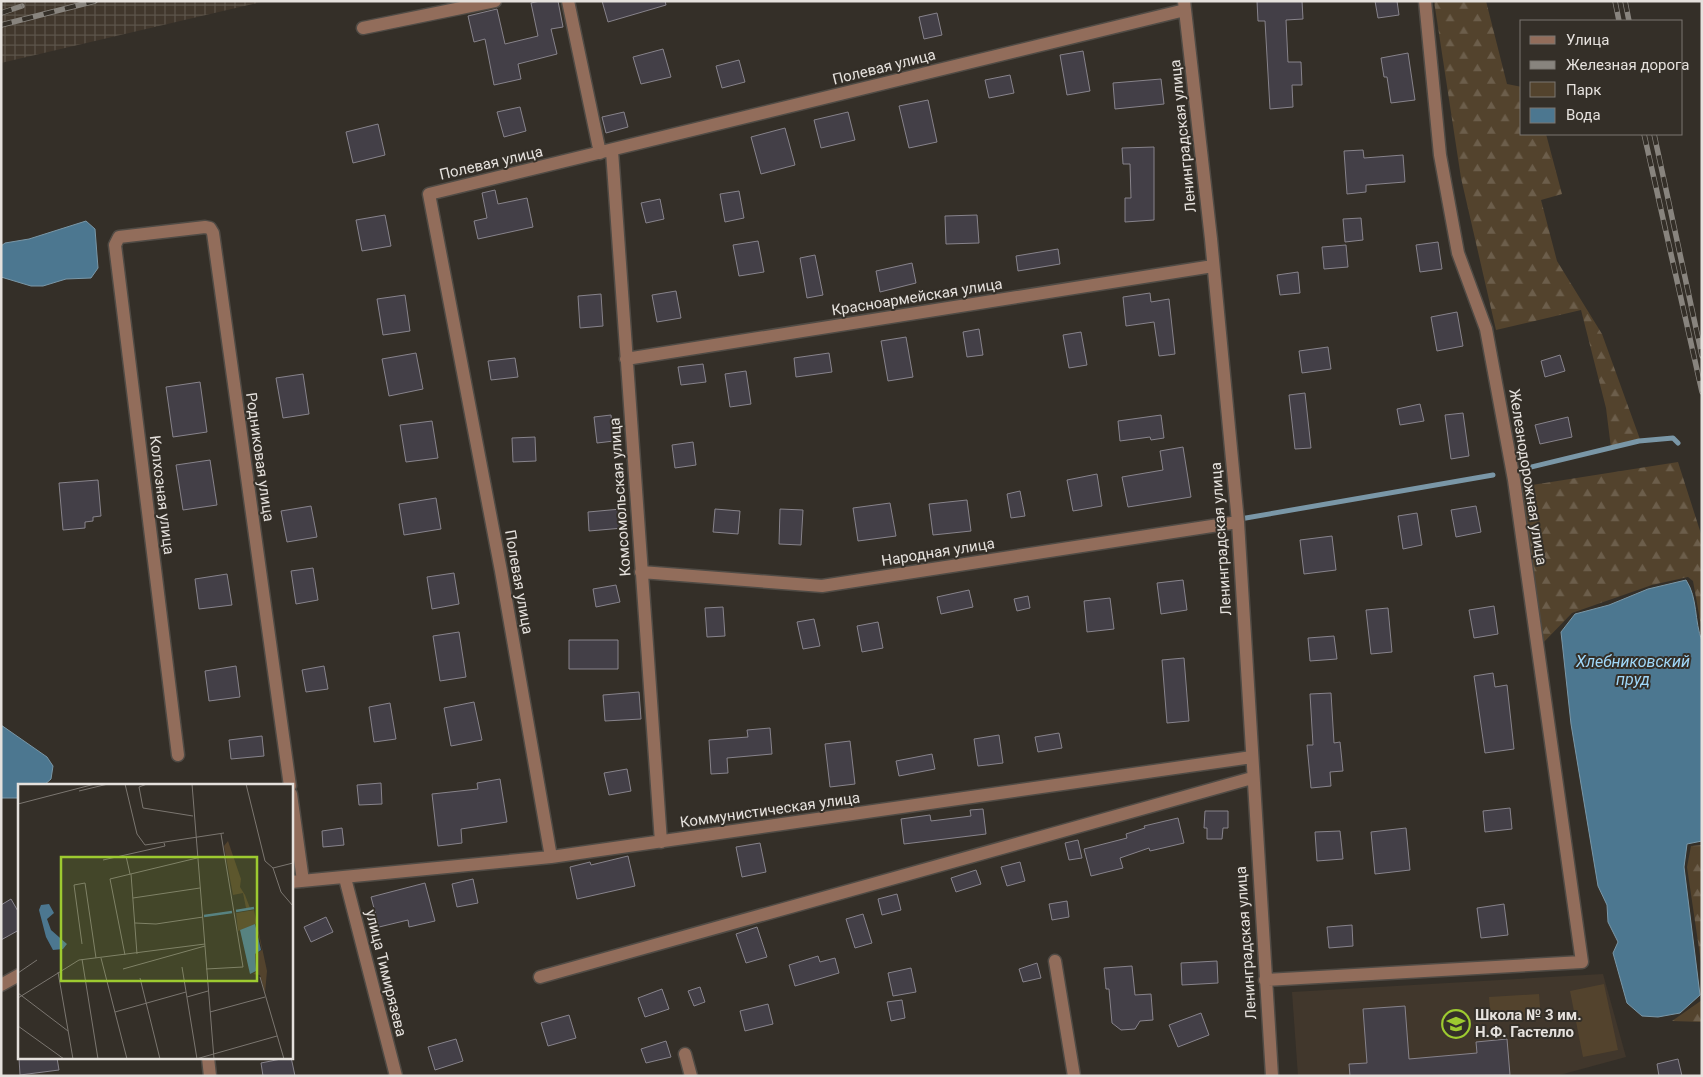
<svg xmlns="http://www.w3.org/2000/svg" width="1703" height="1077" font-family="Roboto,sans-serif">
  <defs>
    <pattern id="industrial-grid" width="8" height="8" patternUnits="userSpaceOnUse" patternTransform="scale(1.25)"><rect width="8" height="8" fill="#41372c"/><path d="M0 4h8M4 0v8" fill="none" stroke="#5c544a"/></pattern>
    <pattern id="forest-firs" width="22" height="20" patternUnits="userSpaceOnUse" patternTransform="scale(1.25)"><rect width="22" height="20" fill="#53432d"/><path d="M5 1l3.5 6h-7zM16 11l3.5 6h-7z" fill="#6c5e4b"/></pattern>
  </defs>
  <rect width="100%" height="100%" fill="#342f28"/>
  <!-- built -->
  <path fill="#41372c" d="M1603,974L1626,1057L1556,1076H1298L1292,992Z"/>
  <!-- industrial -->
  <path fill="url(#industrial-grid)" d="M1,1H266L1,63Z"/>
  <!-- forest -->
  <path fill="url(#forest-firs)" d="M1434,1H1486L1507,84L1522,87V134H1546L1562,194L1541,200L1557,261L1602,334L1641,442L1611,448L1606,408L1581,310L1496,330L1461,178Z
    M1678,462L1702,537V631L1693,581L1688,577L1652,585L1572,613L1542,644L1520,487Z
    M1702,845V969L1687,867L1691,846Z
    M1702,1000V1022L1672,1021Z"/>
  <!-- green -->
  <path fill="#53432d" d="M1604,984L1618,1050L1583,1057L1570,991Z
    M1539,994L1541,1018L1491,1021L1489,997Z"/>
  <!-- water -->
  <path fill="#4c7790" stroke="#7a97a7" d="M86,221L95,229L98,268L91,278L66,279L43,286H31L1,277V246L5,243L29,239Z
    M1686,580C1698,598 1694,621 1702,641V841L1687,844L1684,867L1700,995L1680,1013L1658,1017L1642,1016L1627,1003L1613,953L1618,942L1608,922L1607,905L1598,886L1571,724L1561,632L1575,614L1609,605L1648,589Z
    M1,725L47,757L53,766L51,779L43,786H19V798H1Z"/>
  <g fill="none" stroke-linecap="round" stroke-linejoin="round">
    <!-- stream -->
    <path stroke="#7a97a7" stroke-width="5" d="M1523,469L1639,441L1673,438L1678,443
      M1240,519L1493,475"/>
  </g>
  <!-- building -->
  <path fill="#433f47" stroke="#87838b" d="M540,1H558L563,27L551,29L557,54L518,64L521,79L494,85L485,39L474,42L468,16L497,9L505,44L538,36L531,3Z
    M602,1H665L666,5L608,22Z
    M1257,1H1302L1303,19L1286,20L1288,62H1301L1302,85H1292L1293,107L1270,109L1265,21H1258Z
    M1375,1H1397L1399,15L1378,18Z
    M937,13L942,35L924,39L919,17Z
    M663,49L671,77L641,84L633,57Z
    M1083,51L1090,91L1067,95L1060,55Z
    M1408,53L1415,100L1391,103L1387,77H1384L1381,58Z
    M739,60L745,82L722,88L716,66Z
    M1010,75L1014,93L989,98L985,80Z
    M1161,79L1164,104L1115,109L1113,83Z
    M928,100L937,142L909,148L899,106Z
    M520,107L526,131L504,137L497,112Z
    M624,112L628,127L606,133L602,117Z
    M848,112L855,140L821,148L814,120Z
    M378,124L385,155L353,163L346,132Z
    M785,128L795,165L761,174L751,137Z
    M1154,147V220L1125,222V198H1131L1130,164H1123L1122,148Z
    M1363,150L1364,158L1403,155L1405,182L1366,185V192L1347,194L1344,151Z
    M495,190L498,204L527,198L533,227L478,239L474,221L487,218L482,193Z
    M739,191L744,218L725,222L720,194Z
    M660,199L664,219L646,223L641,203Z
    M385,215L391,246L362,251L356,220Z
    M977,215L979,243L946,244L945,216Z
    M1361,218L1363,240L1345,242L1343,219Z
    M758,241L764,272L739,276L733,245Z
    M1438,242L1442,269L1420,272L1416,245Z
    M1346,245L1348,267L1324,269L1322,247Z
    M1058,249L1060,264L1018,271L1016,256Z
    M815,255L823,295L807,298L800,258Z
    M912,263L916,283L880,292L876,271Z
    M1298,272L1300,293L1280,295L1277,275Z
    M676,291L681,318L657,322L652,295Z
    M1150,293L1151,302L1169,299L1175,354L1159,356L1154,322L1126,326L1123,297Z
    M601,294L603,326L580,328L578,296Z
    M405,295L410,331L383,335L377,299Z
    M1457,312L1463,346L1437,351L1431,317Z
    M979,329L983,355L967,357L963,332Z
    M1081,332L1087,365L1069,368L1063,335Z
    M906,337L913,377L888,381L881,341Z
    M1328,347L1331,369L1302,373L1299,351Z
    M416,353L423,389L389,396L382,359Z
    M829,353L832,372L796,377L794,358Z
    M1560,355L1565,371L1545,377L1541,361Z
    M515,358L518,377L491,380L488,361Z
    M703,364L706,382L681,385L678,367Z
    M746,371L751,404L730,407L725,374Z
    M303,374L309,414L283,418L276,378Z
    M200,382L207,432L173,437L166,387Z
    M1305,393L1311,448L1295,449L1289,395Z
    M1420,404L1424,421L1400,425L1397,409Z
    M1463,413L1469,456L1451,459L1445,415Z
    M611,415L614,441L597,443L594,417Z
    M1161,415L1164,438L1151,440L1150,437L1120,441L1118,421Z
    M1568,417L1572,437L1540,444L1535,425Z
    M432,421L438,458L406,462L400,425Z
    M535,437L536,461L513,462L512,438Z
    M693,442L696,465L675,468L672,445Z
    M1183,447L1191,497L1128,507L1122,477L1163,470L1160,451Z
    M210,460L217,505L183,510L176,465Z
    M1097,474L1102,506L1073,511L1067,480Z
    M98,480L101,516L93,517V521L85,522V528L63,530L59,483Z
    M1020,491L1025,516L1011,518L1007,494Z
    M436,498L441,529L404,535L399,504Z
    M967,500L971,531L933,535L929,504Z
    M890,503L896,536L858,541L853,508Z
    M311,506L317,537L287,542L281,511Z
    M1476,506L1481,532L1456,537L1451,510Z
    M621,509L623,528L589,531L588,512Z
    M715,509L740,511L738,534L713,532Z
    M780,509L803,510L801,545L779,544Z
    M1417,513L1422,545L1403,549L1398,516Z
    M1332,536L1336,570L1304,574L1300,540Z
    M313,568L318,600L296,604L291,571Z
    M454,573L459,604L432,609L427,577Z
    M227,574L232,605L199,609L195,579Z
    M1183,580L1187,610L1161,614L1157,583Z
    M616,585L620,602L596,607L593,589Z
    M969,590L973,607L941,614L937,597Z
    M1028,596L1030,608L1017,611L1014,599Z
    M1110,598L1114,629L1087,632L1084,601Z
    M1494,606L1498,634L1474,638L1469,610Z
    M723,607L725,636L707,637L705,608Z
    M1388,608L1392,652L1371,654L1366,610Z
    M814,619L820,646L803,649L797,622Z
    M878,622L883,648L862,652L857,626Z
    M459,632L466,677L440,681L433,636Z
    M1334,636L1337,659L1310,661L1308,638Z
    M569,640H618V669H569Z
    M1184,658L1189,721L1167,723L1162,660Z
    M236,666L240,697L209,701L205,671Z
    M324,666L328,689L306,692L302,670Z
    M1493,673L1495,687L1507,685L1514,749L1485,753L1474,676Z
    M639,692L641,719L605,721L603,695Z
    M1331,693L1334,743L1340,742L1343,771L1330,772L1331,786L1311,788L1307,745H1313L1310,694Z
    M474,702L482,740L451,746L444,708Z
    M390,703L396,739L374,742L369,707Z
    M770,728L772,754L727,758L728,773L711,774L709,740L748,737L747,730Z
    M1059,733L1062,748L1038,752L1035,737Z
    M999,735L1003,763L978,766L974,739Z
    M262,736L264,756L231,759L229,740Z
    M850,741L855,784L830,787L825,744Z
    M932,754L935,769L899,776L896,761Z
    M627,769L631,791L609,795L604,773Z
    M500,779L507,822L461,829L462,843L438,846L432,794L478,789L477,783Z
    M381,783L382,804L359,805L357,785Z
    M1510,808L1512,829L1485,832L1483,811Z
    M983,809L986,834L904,844L901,819L930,815L931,821L971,816L970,810Z
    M1205,811H1228V828H1223L1222,839H1207V828H1204Z
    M1178,818L1184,843L1150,851L1149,848L1120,858L1123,868L1091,876L1084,849L1127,838L1126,834L1145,828L1144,826Z
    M342,828L344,845L323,847L322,831Z
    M1406,828L1410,870L1375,874L1371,832Z
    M1340,831L1343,859L1317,861L1315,832Z
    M1078,840L1082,858L1069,860L1065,843Z
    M760,843L766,872L742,877L736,847Z
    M628,856L635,886L577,899L570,867L590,862L591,865Z
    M1020,862L1025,881L1007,886L1001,867Z
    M976,870L981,884L956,892L951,878Z
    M473,879L478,903L457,907L452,884Z
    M425,883L435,921L409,927L408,920L379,927L371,897Z
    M897,894L901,910L882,915L878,899Z
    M11,899L19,913V930L1,940V905Z
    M1067,901L1069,917L1052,920L1049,904Z
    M1504,904L1508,935L1481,938L1477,908Z
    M863,914L872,943L855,948L846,919Z
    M326,917L333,932L311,942L304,927Z
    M1352,925L1353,946L1329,948L1327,927Z
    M757,927L767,957L746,963L736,934Z
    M818,956L820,962L835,958L839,973L795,986L789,965Z
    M1217,961L1218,983L1182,985L1181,963Z
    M1037,963L1041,978L1023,982L1019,969Z
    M1132,966L1135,995L1151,994L1153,1020L1140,1021L1135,1029L1121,1030L1112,1023L1109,989H1106L1104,968Z
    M911,968L916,992L893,996L888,973Z
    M700,987L705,1002L694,1006L688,991Z
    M662,989L669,1009L645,1017L638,998Z
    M902,1000L905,1018L891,1021L887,1002Z
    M768,1004L773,1024L745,1031L740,1011Z
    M1405,1006L1409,1059L1477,1053L1476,1042L1507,1039L1510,1075L1350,1076L1349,1064L1367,1063L1363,1009Z
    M1201,1013L1209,1035L1178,1047L1169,1025Z
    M569,1015L576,1038L548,1046L541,1023Z
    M456,1039L463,1061L435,1070L428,1047Z
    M666,1041L671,1057L646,1063L641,1049Z
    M291,1057L295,1076H263L261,1063Z
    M19,1058H57L59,1070L20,1075Z
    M1678,1059L1682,1076H1659L1657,1064Z"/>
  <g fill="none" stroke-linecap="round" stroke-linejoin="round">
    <defs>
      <path id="minor" d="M568,1L600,153
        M1184,1L1211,239L1238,522L1272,1076
        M363,28L495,1
        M612,151L661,842
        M626,359L1213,266
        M641,572L822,586L1238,522
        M178,755L115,245L119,237L205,227L210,228L213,233L290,786
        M291,794L303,881
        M551,857L501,571L429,194L1185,10
        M345,878L396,1076
        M291,882L551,857L1252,757
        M1055,961L1074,1076
        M540,977L1252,778
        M1265,980L1582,962L1514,480L1486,329L1458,253L1440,155L1425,1
        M1,985L19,975
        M685,1054L691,1076
        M208,1058L210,1076"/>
    </defs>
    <!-- minor casing -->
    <use href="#minor" stroke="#504b45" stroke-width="15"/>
    <!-- minor -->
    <use href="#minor" stroke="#926d5b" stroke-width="12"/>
    <defs>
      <path id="rail" d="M1615,1L1619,21
        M1625,1L1629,21
        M1,13L22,6
        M1,25L95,1
        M1644,134L1702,392
        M1654,134L1702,356"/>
    </defs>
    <!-- rail casing -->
    <use href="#rail" stroke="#88847e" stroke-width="5.5"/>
    <!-- rail -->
    <use href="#rail" stroke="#342f28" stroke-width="4" stroke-dasharray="11" stroke-linecap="butt"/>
  </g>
  <!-- icons -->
  <defs>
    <symbol id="school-ring" viewBox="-11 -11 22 22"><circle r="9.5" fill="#342f28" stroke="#9dca30" stroke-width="1.5"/><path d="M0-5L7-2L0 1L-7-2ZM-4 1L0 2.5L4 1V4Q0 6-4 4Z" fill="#9dca30"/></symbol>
  </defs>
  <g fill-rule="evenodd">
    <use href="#school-ring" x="1440" y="1008" width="32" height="32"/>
  </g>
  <g text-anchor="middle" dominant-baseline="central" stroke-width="4" stroke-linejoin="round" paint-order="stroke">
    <!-- street labels -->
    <g font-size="15" fill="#e5e1dd" stroke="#342f28">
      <text transform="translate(884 67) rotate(-14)">Полевая улица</text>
      <text transform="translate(1183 136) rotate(-96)">Ленинградская улица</text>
      <text transform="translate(491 163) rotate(-13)">Полевая улица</text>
      <text transform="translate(917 297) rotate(-9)">Красноармейская улица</text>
      <text transform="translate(260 457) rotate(82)">Родниковая улица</text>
      <text transform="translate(1528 477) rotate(81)">Железнодорожная улица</text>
      <text transform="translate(162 495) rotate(83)">Колхозная улица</text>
      <text transform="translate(620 497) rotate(-94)">Комсомольская улица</text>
      <text transform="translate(1221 539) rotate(-94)">Ленинградская улица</text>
      <text transform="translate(938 552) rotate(-9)">Народная улица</text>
      <text transform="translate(519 582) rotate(80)">Полевая улица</text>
      <text transform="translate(770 810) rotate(-8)">Коммунистическая улица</text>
      <text transform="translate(1246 943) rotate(-94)">Ленинградская улица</text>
      <text transform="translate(386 973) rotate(76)">улица Тимирязева</text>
    </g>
    <!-- poi labels -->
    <g font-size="15" font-weight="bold" fill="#e5e1dd" stroke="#342f28" text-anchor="start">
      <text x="1475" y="1015">Школа № 3 им.<tspan x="1475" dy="17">Н.Ф. Гастелло</tspan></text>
    </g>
    <!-- water labels -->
    <g font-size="16" font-style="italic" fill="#a1d8f9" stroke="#342f28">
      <text x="1633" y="661">Хлебниковский<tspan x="1633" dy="18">пруд</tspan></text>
    </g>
  </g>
  <!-- overview -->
  <g transform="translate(18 784)">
    <rect width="275" height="275" fill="#342f28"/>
    <path d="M210,57L223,95L222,103L227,111L232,124H228L225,109L215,111L206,62ZM236,126L249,187L247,209L242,191L235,190L239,187L237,170L244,166L238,140L220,147L218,129Z" fill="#53432d"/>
    <path d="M31,120L36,129L29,135L33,146L49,160L45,165L35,166L28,153L21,126L23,121ZM237,140L243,166L237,170L238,187L232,190L222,146Z" fill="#4c7790"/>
    <path fill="none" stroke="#4c7790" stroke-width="2.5" d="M218,127L236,124M186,132L214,128"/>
    <path fill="none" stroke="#7b7670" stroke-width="1" d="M107,0L119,50L127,61L206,49M129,0L121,3L125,24L175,32M174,0L196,275M228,0L247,77L255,84M61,7L90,0M0,20L77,0M108,72L112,90M85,76L147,62L146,59M255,84L263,108L275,122M255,84L275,79M113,90L119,170M115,114L182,104M117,139L138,140L185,133M64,160L56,101L67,99L78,174M107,171L92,95L179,74M83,174L109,275M64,175L80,275M164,183L179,275M105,185L187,162M188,185L225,183L203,50M40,188L55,275M0,189L19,176M242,193L266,275M122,194L142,275M0,209L50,247M169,213L190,207M0,214L61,176L187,160M97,228L168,208M192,228L247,213M0,242L46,275M178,275L259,252"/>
    <path fill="#9dca30" fill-opacity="0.15" stroke="#9dca30" stroke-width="2.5" d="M43,73H239V197H43Z"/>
    <rect width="275" height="275" fill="none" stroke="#e5e1dd" stroke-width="2.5"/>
  </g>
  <!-- border -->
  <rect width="1703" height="1077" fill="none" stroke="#e5e1dd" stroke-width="5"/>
  <!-- legend -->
  <rect x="1520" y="20" width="162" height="115" fill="#342f28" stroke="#7b7670"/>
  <rect x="1530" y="36" width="25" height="8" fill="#926d5b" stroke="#7b7670"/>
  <text x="1566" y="45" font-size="15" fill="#e5e1dd">Улица</text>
  <rect x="1530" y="61" width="25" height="8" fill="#88847e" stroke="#7b7670"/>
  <text x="1566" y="70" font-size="15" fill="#e5e1dd">Железная дорога</text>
  <rect x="1530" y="82" width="25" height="15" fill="#53432d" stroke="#7b7670"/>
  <text x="1566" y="95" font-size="15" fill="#e5e1dd">Парк</text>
  <rect x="1530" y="108" width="25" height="15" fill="#4c7790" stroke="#7b7670"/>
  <text x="1566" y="120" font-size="15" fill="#e5e1dd">Вода</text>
</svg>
